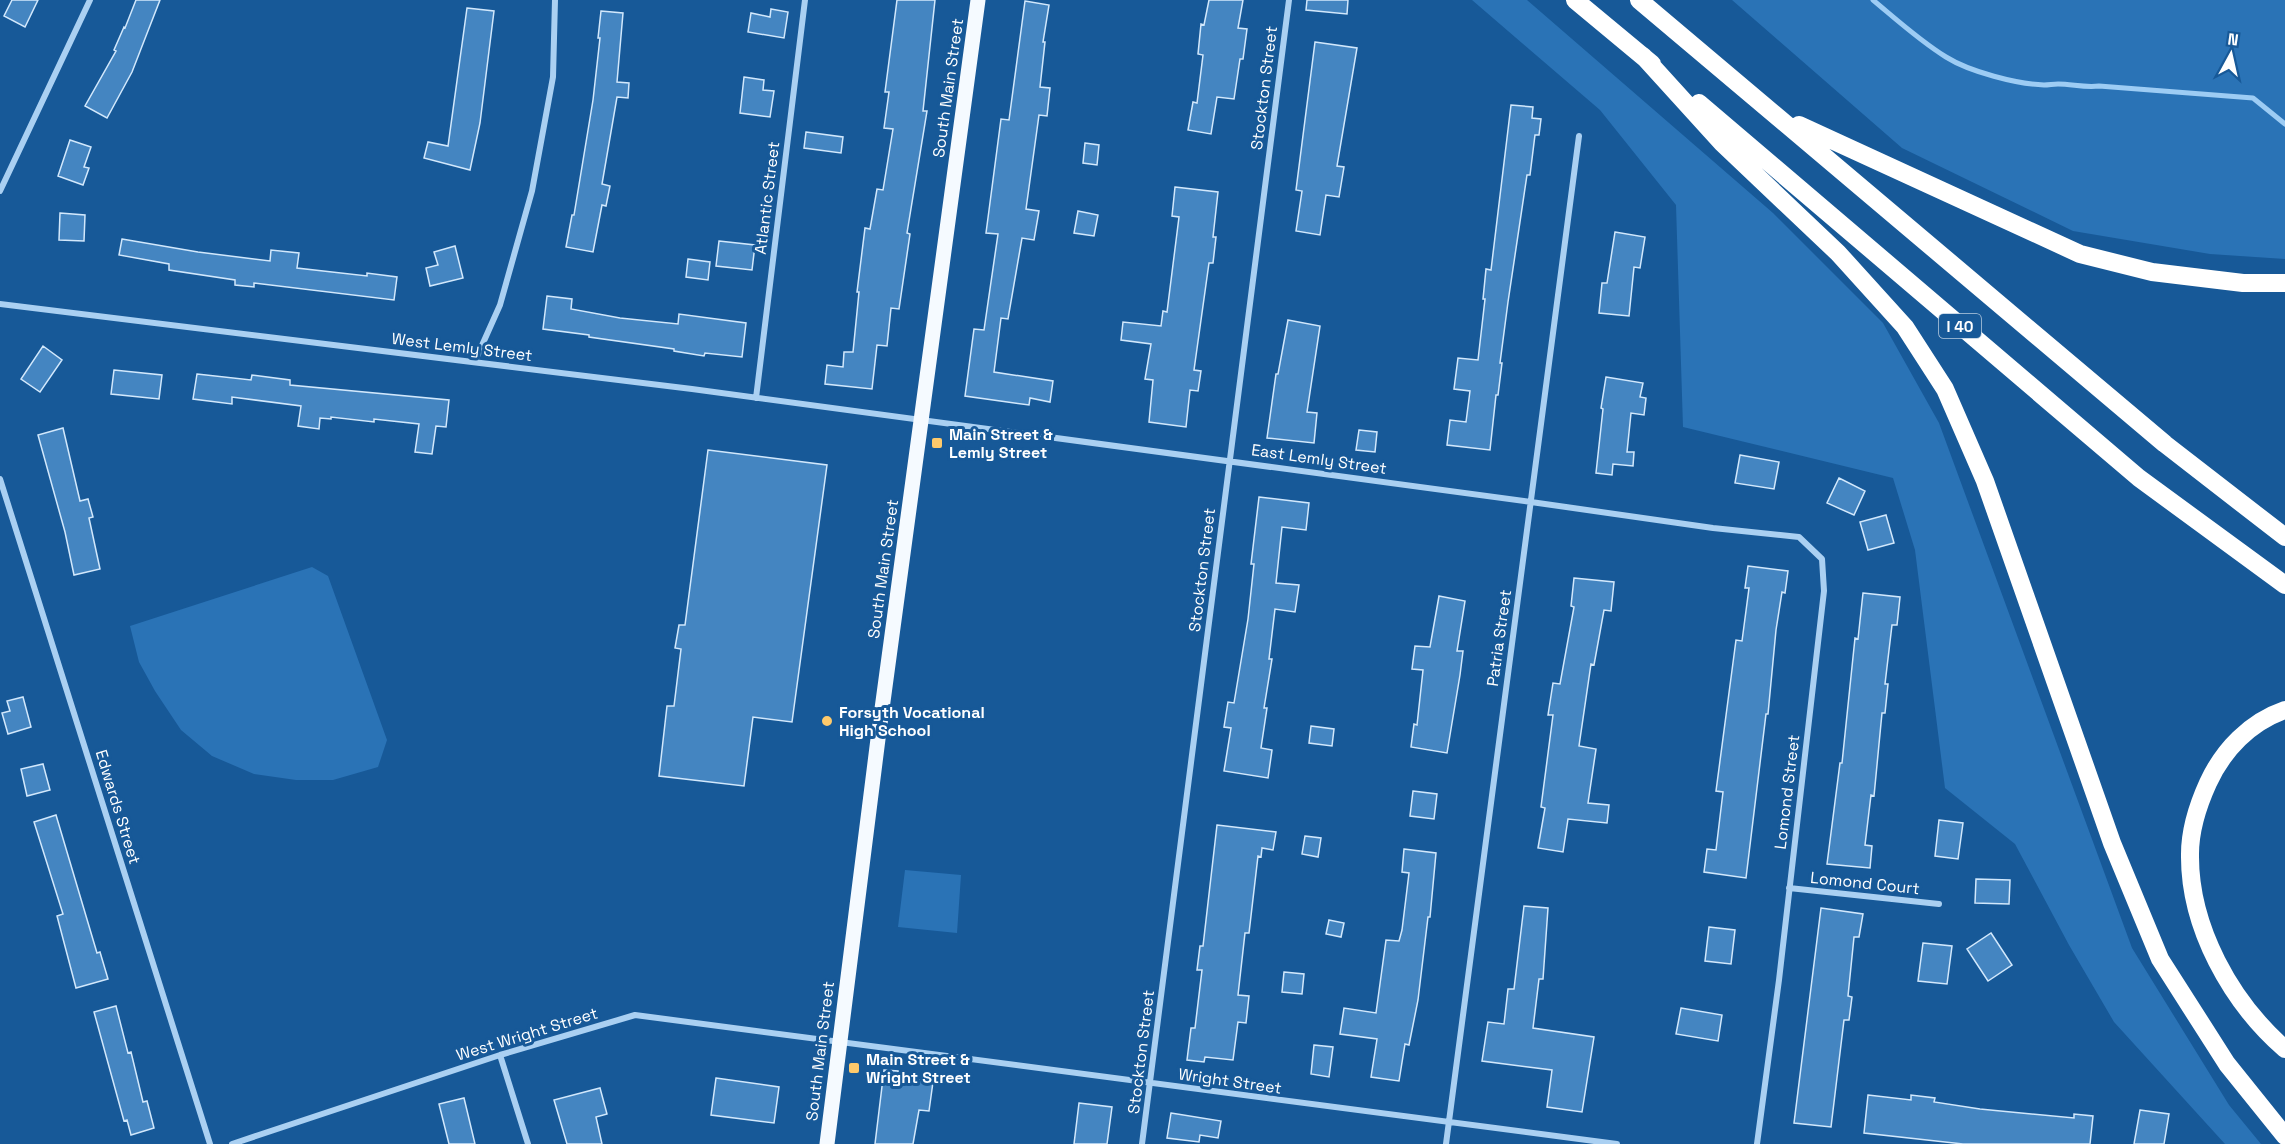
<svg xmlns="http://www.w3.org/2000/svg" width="2285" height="1144" font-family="'Space Grotesk',sans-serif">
  <rect width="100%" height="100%" fill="#175998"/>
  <!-- green -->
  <path fill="#2a73b6" d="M1472,0H1527L1773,213L1883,323L1939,423L2132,948L2229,1105L2261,1144H2225L2114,1022L2069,945L2015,844L1945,788L1915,550L1893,478L1683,427L1676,205L1600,110Z
    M1732,0H2285V259L2210,254L2073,231L1902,148Z
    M312,567L328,576L387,740L378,767L333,780H296L254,774L212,756L181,730L155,691L139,662L130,626Z
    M905,870L961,875L957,933L898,927Z"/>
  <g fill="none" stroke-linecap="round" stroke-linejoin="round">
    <!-- stream -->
    <path stroke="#9dccf4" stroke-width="5" d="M1873,0C1897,20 1920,41 1946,57C1970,72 2017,84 2044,85C2049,85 2053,84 2058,84C2072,84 2085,88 2099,86L2253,98L2285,124"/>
  </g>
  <!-- building -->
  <path fill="#4485c1" stroke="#d2e8fc" stroke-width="1.5" d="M12,0H38L25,27L4,16Z
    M136,0H160L132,72L107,118L85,106L116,51L114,50L124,27L125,28Z
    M897,0H935L923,111H927L907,233L910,234L899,309L891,308L887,346L877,345L872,389L825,384L827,365L843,367L844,352H853L859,292H857L865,228L870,229L877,189L883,190L893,129L884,128L889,92H885Z
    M1209,0H1243L1238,28L1247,29L1243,59H1240L1234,99L1217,97L1211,134L1188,130L1193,102L1197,103L1203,55L1198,54L1201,24L1204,25Z
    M1307,0H1348L1347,14L1306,10Z
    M1025,1L1049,5L1043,42H1045L1040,87L1050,88L1047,116L1039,115L1026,209L1039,211L1034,240L1022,238L1008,319L1001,318L994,372L1053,381L1050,402L1030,398L1029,405L965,396L974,329L984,330L998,234L986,233L1001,119L1009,120Z
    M467,8L494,11L480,123L470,170L424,158L428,142L448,146Z
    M771,9L788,12L784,38L748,32L751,13L770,17Z
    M601,11L623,13L617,82L629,83L628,98L617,97L602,184L610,186L606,206L602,205L593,252L566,247L572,215H574L593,100L600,38H598Z
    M1315,42L1357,48L1337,166L1344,167L1339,197L1326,195L1320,235L1296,231L1302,191L1296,190Z
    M744,77L764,80L763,90L774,91L770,117L740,113Z
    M1511,105L1533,107L1532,118L1541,119L1539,135H1535L1530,175H1527L1508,302L1500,363H1502L1498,395H1496L1490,450L1447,445L1450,420L1466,422L1470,391L1454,389L1458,358L1478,360L1485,299H1483L1486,269L1491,270Z
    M806,132L843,137L841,153L804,148Z
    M70,140L91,147L84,167L89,168L83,185L58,176Z
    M1085,143L1099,145L1097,165L1083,163Z
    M1175,187L1218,192L1213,237H1216L1213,263H1209L1194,370L1201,371L1198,391L1190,390L1186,427L1149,422L1153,380L1145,379L1151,344L1121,340L1123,322L1161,326L1163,311L1167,312L1179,217L1172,216Z
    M1078,211L1098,215L1094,236L1074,233Z
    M60,213L85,215L84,241L59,240Z
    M1615,232L1645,237L1640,268L1634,267L1629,316L1599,313L1602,283H1607Z
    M122,239L198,252L270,261L271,250L299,253L297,268L367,276V273L397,277L394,300L254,283V287L235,285V280L169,270V264L119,255Z
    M719,241L755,245L752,270L716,266Z
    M455,246L463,278L430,286L426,268L438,265L434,252Z
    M688,259L710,262L708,280L686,277Z
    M547,296L572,299L571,309L620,318L678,324L679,314L746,323L742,357L705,353L704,356L674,351V349L589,337V335L543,329Z
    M1288,320L1320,326L1307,412L1317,413L1314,443L1267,438L1276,374H1278Z
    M43,346L62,360L40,392L21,379Z
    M114,370L162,375L159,399L111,394Z
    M197,374L251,380L252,375L290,380V385L449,400L446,427L436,426L432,454L415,452L419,424L374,419V422L331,417V419L320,418L319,429L298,426L301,406L232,397V404L193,399Z
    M1606,377L1643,383L1640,397L1646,398L1644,415L1631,413L1627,452H1634L1633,466L1613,464L1612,475L1596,473L1603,409L1601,408Z
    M63,428L80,501L88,499L93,517L89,518L100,569L74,575L65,532L38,435Z
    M1359,430L1377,432L1375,452L1356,450Z
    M708,450L827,465L792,722L753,717L744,786L659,776L667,706H674L681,649L675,648L679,625H685Z
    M1740,455L1779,462L1774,489L1735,483Z
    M1839,478L1865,491L1854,515L1827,503Z
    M1259,497L1309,503L1306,530L1282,527L1276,583L1299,585L1295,612L1275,609L1269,659H1272L1264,708H1267L1261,748L1272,750L1268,778L1224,771L1231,728L1224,727L1228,702L1234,703L1248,619L1254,564H1251Z
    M1886,515L1894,543L1868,550L1860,522Z
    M1748,566L1788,571L1785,593L1782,592L1776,630L1768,714H1766L1746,878L1704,872L1707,849L1716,850L1723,792L1716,791L1736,640L1742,641L1749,588H1745Z
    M1574,578L1614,582L1611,611L1604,610L1594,665L1591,664L1579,746L1596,749L1588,803L1609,805L1607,823L1568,819L1563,852L1538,848L1545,808L1541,807L1553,715H1548L1553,683L1560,684L1574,607L1571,606Z
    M1863,593L1900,597L1897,625H1892L1885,684H1888L1885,713H1882L1874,796L1871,795L1865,845L1872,846L1870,868L1827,864L1840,763H1842L1855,638L1858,639Z
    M1439,596L1465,601L1457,651H1463L1460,675L1447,753L1411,747L1414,724L1417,725L1423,670L1412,669L1415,646L1430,647Z
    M23,697L31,727L8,734L2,713L10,711L7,701Z
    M1311,726L1334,729L1332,746L1309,743Z
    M43,764L50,790L27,796L21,769Z
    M1413,791L1437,794L1434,819L1410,816Z
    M56,815L97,953L100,952L108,979L76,988L57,916L63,914L34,822Z
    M1939,820L1963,823L1958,859L1935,856Z
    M1217,825L1276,832L1273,850L1262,848L1261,857L1258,856L1249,933H1245L1238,995L1249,996L1246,1023L1238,1022L1233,1060L1205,1057L1204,1062L1187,1060L1191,1028H1195L1202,970H1197L1200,946H1203Z
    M1305,836L1321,838L1318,857L1302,854Z
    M1404,849L1436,853L1430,917H1428L1418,1000L1409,1045L1405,1044L1399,1081L1371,1077L1377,1039L1340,1034L1344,1008L1376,1013L1386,940L1399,941L1402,930L1409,873L1402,872Z
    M1976,879L2010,880L2009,904L1975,903Z
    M1524,906L1548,908L1543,979H1539L1533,1028L1594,1037L1582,1112L1547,1107L1552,1070L1482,1061L1488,1022L1504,1024L1508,989H1514Z
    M1821,908L1863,914L1859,937H1854L1848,996L1852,997L1849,1020H1844L1831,1127L1794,1123Z
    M1329,920L1344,923L1341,937L1326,934Z
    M1709,927L1735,930L1731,964L1705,961Z
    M1991,933L2012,965L1988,981L1967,949Z
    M1923,943L1952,946L1947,984L1918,981Z
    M1284,972L1304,974L1302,994L1282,992Z
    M116,1006L128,1053L131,1052L143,1102L147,1101L154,1128L131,1135L127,1120L124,1121L94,1012Z
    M1681,1008L1722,1015L1718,1041L1676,1034Z
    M1314,1045L1333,1047L1329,1077L1311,1074Z
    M884,1070L898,1071V1078L933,1082L929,1111L919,1110L913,1144H875Z
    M716,1078L779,1087L774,1123L711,1115Z
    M600,1088L607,1114L596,1117L602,1144H567L554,1100Z
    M1868,1095L1911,1100V1095L1935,1098L1934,1102L1980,1109L2074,1118V1114L2093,1116L2090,1144H1963L1864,1133Z
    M464,1098L475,1144H449L439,1104Z
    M1079,1103L1112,1107L1107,1144H1074Z
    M2140,1110L2169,1114L2164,1144H2134Z
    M1171,1113L1221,1121L1218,1138L1200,1135L1199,1142L1167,1138Z"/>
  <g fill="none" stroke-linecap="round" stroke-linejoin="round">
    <!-- street -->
    <path stroke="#aad0f2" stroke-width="6" d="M0,191L90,0
      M0,304L692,389L1531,502L1713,528L1799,537L1822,559L1824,591L1779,980L1757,1144
      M475,361L500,305L532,191L553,77L555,0
      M756,398L805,0
      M0,479L210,1144
      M1789,888L1939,904
      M500,1055L528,1144
      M232,1144L500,1055L635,1015L1617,1144
      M1142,1144L1289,0
      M1446,1144L1579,136"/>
    <!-- primary -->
    <path stroke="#f5faff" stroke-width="15" d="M827,1144L879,731L978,0"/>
    <!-- highway -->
    <path stroke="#fff" stroke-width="18" d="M1575,0L1652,64
      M1639,0L2165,444L2285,537
      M1643,56L1722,143L1838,253L1905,327L1945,389L1985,481L2112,843L2160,959L2227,1064L2285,1136
      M1699,103L2139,478L2285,585
      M1799,125L2080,254L2152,272L2243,283H2285
      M2285,710C2250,722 2223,750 2208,783C2198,805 2190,829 2190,854C2189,927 2231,1002 2285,1049"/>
  </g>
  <!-- markers -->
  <g fill="#ffca6b" stroke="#175998" stroke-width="2">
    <rect x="931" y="437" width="12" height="12" rx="3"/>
    <circle cx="827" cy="721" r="6"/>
    <rect x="848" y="1062" width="12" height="12" rx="3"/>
  </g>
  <g text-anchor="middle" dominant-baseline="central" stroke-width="6" stroke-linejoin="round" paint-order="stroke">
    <!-- shield labels -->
    <rect fill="#175998" stroke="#b9cde0" stroke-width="1.5" x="1939" y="314" width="42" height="24" rx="4.5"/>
    <g font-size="15" font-weight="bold" fill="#fff">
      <text x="1960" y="326">I 40</text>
    </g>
    <!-- street labels -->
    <g font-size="16" fill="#fff" stroke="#175998">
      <text transform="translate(948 88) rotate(-82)">South Main Street</text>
      <text transform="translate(1264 88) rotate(-83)">Stockton Street</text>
      <text transform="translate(767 198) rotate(-83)">Atlantic Street</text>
      <text transform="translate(462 347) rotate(7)">West Lemly Street</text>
      <text transform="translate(1319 459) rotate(8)">East Lemly Street</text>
      <text transform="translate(883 569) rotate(-82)">South Main Street</text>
      <text transform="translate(1202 570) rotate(-83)">Stockton Street</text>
      <text transform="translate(1499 638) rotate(-82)">Patria Street</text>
      <text transform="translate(1787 792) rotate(-83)">Lomond Street</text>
      <text transform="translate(118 807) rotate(73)">Edwards Street</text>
      <text transform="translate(1865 883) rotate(6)">Lomond Court</text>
      <text transform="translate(527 1034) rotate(-17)">West Wright Street</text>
      <text transform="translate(820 1051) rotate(-83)">South Main Street</text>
      <text transform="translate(1141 1052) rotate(-83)">Stockton Street</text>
      <text transform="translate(1230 1081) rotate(8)">Wright Street</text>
    </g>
    <!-- poi labels -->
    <g font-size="16" font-weight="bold" fill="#fff" stroke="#175998" text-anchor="start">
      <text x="949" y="434">Main Street &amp;<tspan x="949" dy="18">Lemly Street</tspan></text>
      <text x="839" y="712">Forsyth Vocational<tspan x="839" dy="18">High School</tspan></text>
      <text x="866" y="1059">Main Street &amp;<tspan x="866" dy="18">Wright Street</tspan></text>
    </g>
  </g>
  <!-- north arrow -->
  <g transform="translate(2231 54) rotate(8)" stroke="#175998" stroke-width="4.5" paint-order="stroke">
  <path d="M0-4.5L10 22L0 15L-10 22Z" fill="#ffffff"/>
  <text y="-9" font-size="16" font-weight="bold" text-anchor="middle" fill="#ffffff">N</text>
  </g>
</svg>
